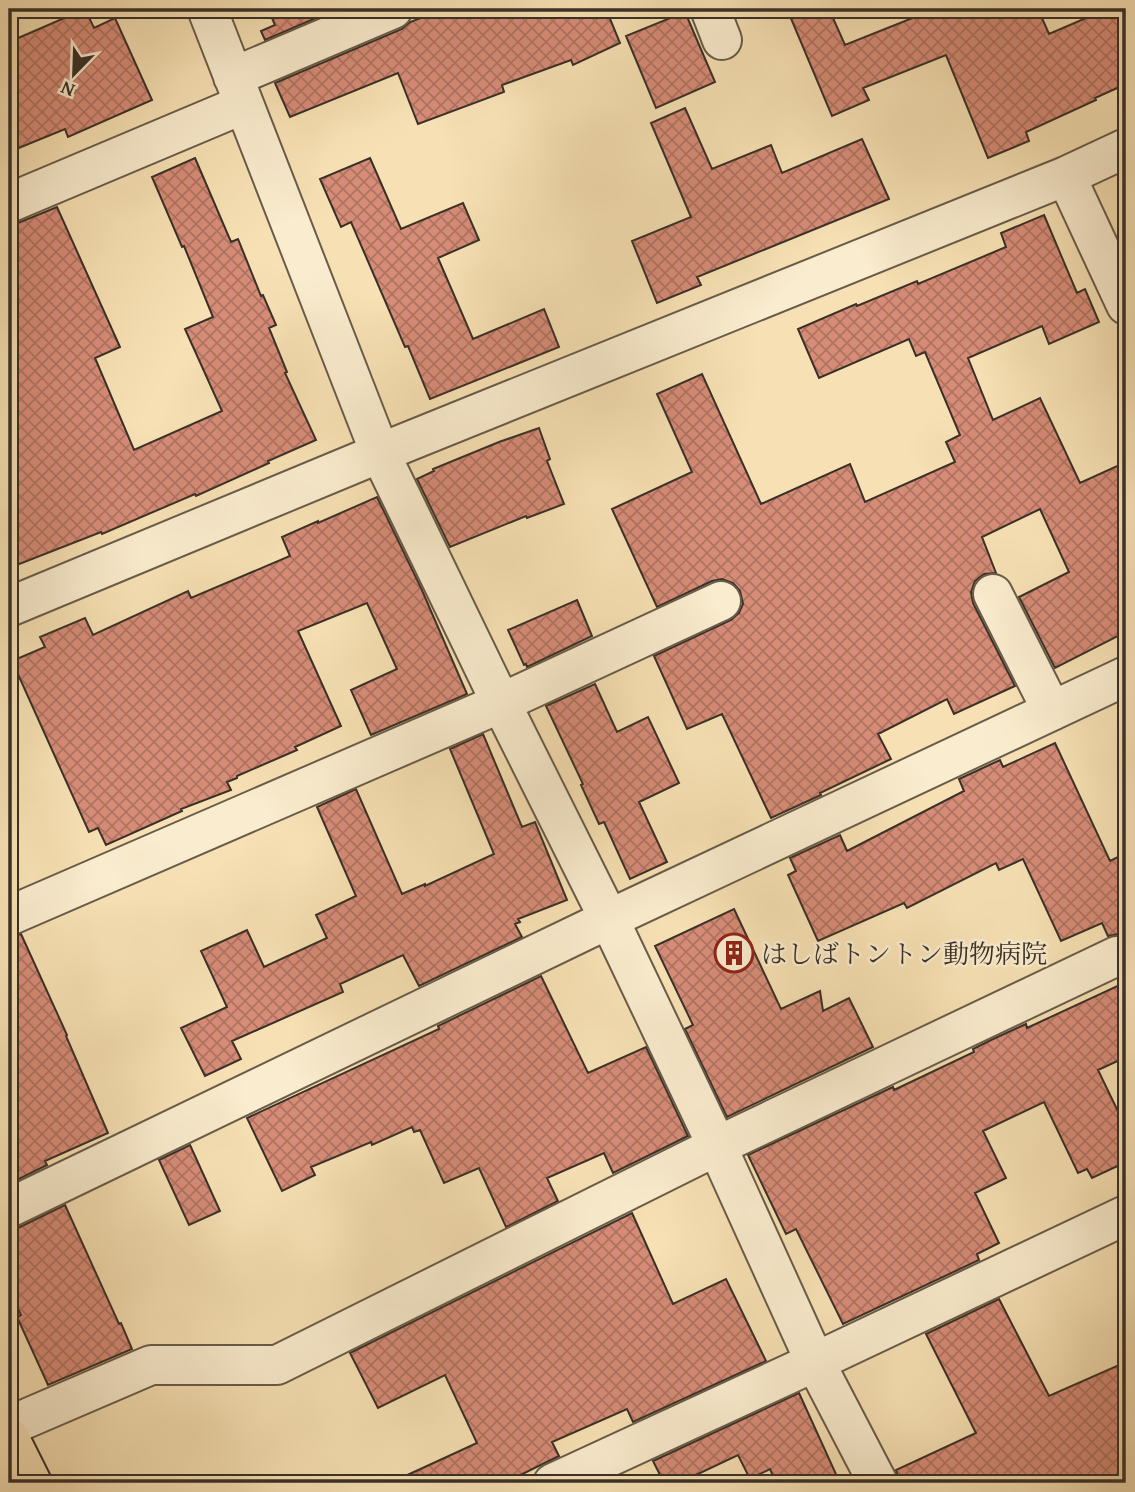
<svg xmlns="http://www.w3.org/2000/svg" width="1135" height="1492" font-family="'Gentium Book Plus','Noto Serif JP',serif">
  <defs>
    <pattern id="building-cross-hatch" width="8" height="8" patternUnits="userSpaceOnUse" patternTransform="scale(1.75)"><rect width="8" height="8" fill="#d78c77"/><path d="M0 0l8 8M0 8l8-8" fill="none" stroke="#af7362"/></pattern>
  </defs>
  <rect width="100%" height="100%" fill="#f7e1b4"/>
  <filter id="stains"><feTurbulence type="fractalNoise" baseFrequency=".00286" numOctaves="4"/><feColorMatrix values="0 0 0 0 .2 0 0 0 0 .09 0 0 0 0 .02 0 0 0 .5 -.17"/></filter>
  <radialGradient id="worn" r=".72"><stop offset=".6" stop-color="#630" stop-opacity="0"/><stop offset="1" stop-color="#630" stop-opacity=".3"/></radialGradient>
  <!-- building -->
  <path fill="url(#building-cross-hatch)" stroke="#393027" stroke-width="2" d="M85,9L94,28L115,18L152,100L68,137L65,129L9,152V42Z
    M268,9H328L330,12L265,40L261,31L275,25Z
    M445,9H606L620,43L573,65L571,60L502,85L504,92L418,124L398,73L290,117L275,83L402,29L410,22Z
    M787,9H829L845,45L935,9H1038L1049,34L1107,9H1126V84L1095,98L1096,100L1026,132L1029,141L988,158L946,55L863,88L869,100L832,116Z
    M685,12L715,82L656,108L626,36Z
    M685,108L712,169L771,145L782,173L862,139L889,199L697,277L701,285L657,303L632,241L691,217L651,123Z
    M195,158L231,242L238,239L261,296L263,295L276,325L269,328L287,372L285,373L316,440L268,461L269,463L196,496L195,494L102,534L101,532L9,568V225L18,223L57,207L120,347L95,358L134,450L222,411L185,329L213,317L184,246L182,247L152,177Z
    M370,158L401,229L463,203L479,240L438,258L473,339L544,309L559,347L430,399L408,346L405,347L351,222L341,227L320,179Z
    M1044,215L1077,293L1085,289L1099,322L1049,344L1042,326L968,358L993,420L1040,398L1080,483L1126,462V632L1055,668L1019,597L1069,572L1040,509L982,537L996,573L984,574L975,581L971,592L973,603L1015,686L954,714L947,699L878,734L891,759L820,793L821,795L771,818L722,714L687,729L654,656L731,620L739,613L743,604L740,591L733,583L722,579L712,581L657,607L612,509L692,472L657,394L702,374L761,504L850,464L865,502L955,462L946,442L960,435L925,352L916,356L909,339L819,378L798,329L856,304L857,306L917,281L918,284L1006,247L1001,233Z
    M539,428L550,459L547,461L564,504L527,518L526,516L450,547L417,479L434,471L433,469L499,442Z
    M377,497L421,588L467,694L371,735L351,690L397,669L367,603L298,631L341,726L295,747L297,750L237,776V778L227,782L231,790L181,809L182,811L106,845L98,828L89,832L12,661L45,647L40,637L85,618L93,635L188,591L191,598L290,556L282,537L318,521V523Z
    M577,600L592,636L527,667L526,664L524,665L508,630Z
    M595,684L617,732L648,717L679,783L639,802L667,862L630,879L604,822L599,824L581,785L583,784L546,706Z
    M483,734L522,827L535,822L567,900L518,919L520,922L515,924L522,937L419,986L403,955L340,984L343,992L232,1041L241,1059L205,1076L181,1028L227,1007L201,951L247,930L264,967L327,938L316,915L356,896L317,807L356,789L402,894L425,884V886L494,854L450,749Z
    M1055,743L1110,861L1126,853V937L1118,934L1108,936L1102,923L1061,941L1023,859L999,870L996,863L907,908L904,903L818,941L788,875L796,871L790,858L840,835L847,851L964,791L959,779L1000,760L1003,767Z
    M734,909L781,1009L820,991L823,1011L849,998L873,1047L727,1117L685,1029L693,1025L655,946Z
    M21,934L67,1035L66,1036L108,1133L45,1161L47,1165L9,1184V937Z
    M541,976L588,1073L646,1047L688,1136L613,1173L604,1153L547,1178L558,1201L506,1227L479,1168L444,1183L420,1130L414,1132L412,1127L372,1145L371,1142L311,1167L315,1175L282,1191L247,1118L439,1029L438,1026Z
    M1126,982V1057L1098,1070L1126,1128V1162L1092,1178L1087,1169L1078,1173L1044,1102L983,1131L1006,1178L975,1193L999,1243L977,1254L979,1260L843,1324L796,1229L786,1234L748,1155L893,1087L894,1090L974,1052L973,1049L991,1040L1026,1024L1027,1028Z
    M190,1145L220,1211L189,1225L159,1160Z
    M65,1205L119,1324L121,1323L132,1349L48,1385L17,1317L21,1315L9,1290V1230L18,1228Z
    M632,1213L673,1304L726,1279L766,1361L633,1422L627,1409L552,1442L559,1456L504,1483H390L477,1443L445,1375L378,1408L350,1353Z
    M999,1299L1049,1396L1126,1362V1483H900L896,1470L976,1433L926,1334Z
    M799,1393L840,1483H776L770,1469L750,1479L738,1455L679,1483H664L653,1461Z"/>
  <g fill="none" stroke-linecap="round" stroke-linejoin="round">
    <defs>
      <path id="minor" d="M207,9L380,453L501,703L609,919L717,1146L815,1362L878,1483
        M710,9L722,40
        M233,77L393,9
        M1066,176L1126,305
        M9,203L244,104
        M993,594L1052,711
        M9,607L380,453L1066,176L1126,148
        M9,916L501,703L721,601
        M9,1208L609,919L1126,676
        M9,1426L151,1365H277L717,1146L1117,956
        M553,1483L815,1362L1126,1215"/>
      <path id="highway" d="M9,1437L32,1483"/>
    </defs>
    <!-- minor casing -->
    <use href="#minor" stroke="#685c4a" stroke-width="42"/>
    <!-- highway casing -->
    <use href="#highway" stroke="#393027" stroke-width="42"/>
    <!-- minor -->
    <use href="#minor" stroke="#faecce" stroke-width="38"/>
    <!-- highway -->
    <use href="#highway" stroke="#f7e1b4" stroke-width="38"/>
  </g>
  <!-- icons -->
  <defs>
    <symbol id="building-ring" viewBox="-11 -11 22 22"><circle r="9.5" fill="#faecce" stroke="#8f2418" stroke-width="1.5"/><path d="M-4-6H4V6H1V3H-1V6H-4ZM-2.5-4.3h1.7v1.8h-1.7ZM.8-4.3h1.7v1.8H.8ZM-2.5-1h1.7V.8h-1.7ZM.8-1h1.7V.8H.8Z" fill="#8f2418"/></symbol>
  </defs>
  <g fill-rule="evenodd">
    <use href="#building-ring" x="712" y="931" width="44" height="44"/>
  </g>
  <g text-anchor="middle" dominant-baseline="central" stroke-width="5" stroke-linejoin="round" paint-order="stroke">
    <!-- poi labels -->
    <g font-size="26" fill="#393027" stroke="#faecce" text-anchor="start">
      <text x="761" y="953">はしばトントン動物病院</text>
    </g>
  </g>
  <!-- margin -->
  <rect width="1135" height="1492" fill="none" stroke="#f7e1b4" stroke-width="35"/>
  <rect x="10" y="10" width="1114" height="1471" fill="none" stroke="#393027" stroke-width="3.5"/>
  <rect x="18" y="18" width="1100" height="1457" fill="none" stroke="#393027" stroke-width="2"/>
  <!-- north arrow -->
  <g transform="translate(74 74) rotate(203)" stroke="#faecce" stroke-width="5" paint-order="stroke">
  <path d="M0-5L12 26L0 18L-12 26Z" fill="#393027"/>
  <text y="-10" font-size="19" font-weight="bold" text-anchor="middle" fill="#393027">N</text>
  </g>
  <rect width="100%" height="100%" filter="url(#stains)"/>
  <rect width="100%" height="100%" fill="url(#worn)"/>
</svg>
